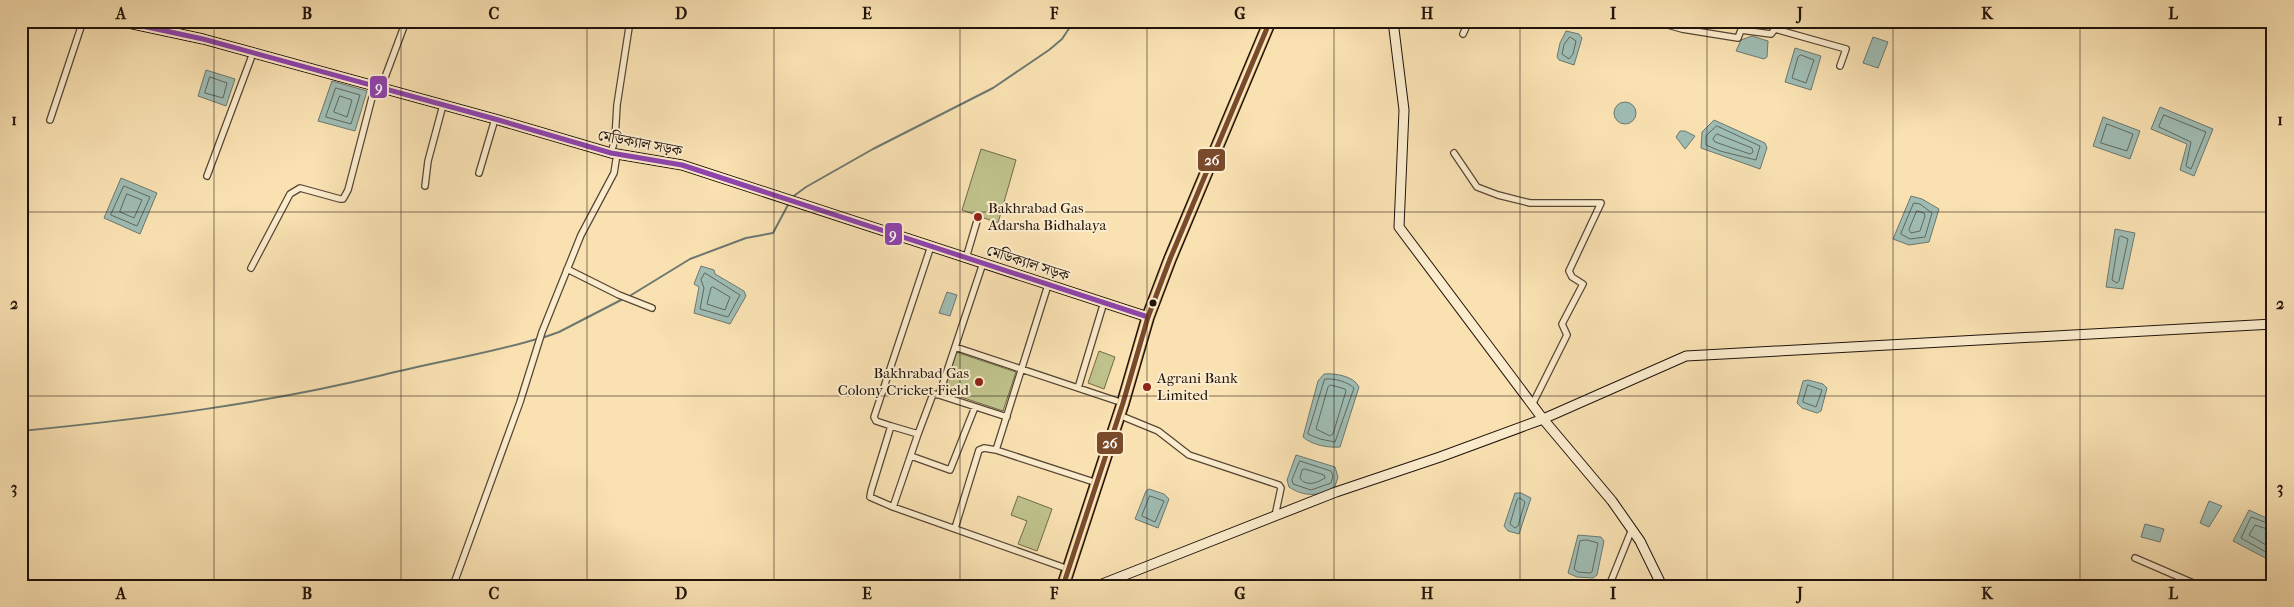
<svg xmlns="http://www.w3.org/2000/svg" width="2294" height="607" font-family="'IM FELL French Canon','Noto Serif Bengali',serif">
  <rect width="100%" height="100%" fill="#f9e1b2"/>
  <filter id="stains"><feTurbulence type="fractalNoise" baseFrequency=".004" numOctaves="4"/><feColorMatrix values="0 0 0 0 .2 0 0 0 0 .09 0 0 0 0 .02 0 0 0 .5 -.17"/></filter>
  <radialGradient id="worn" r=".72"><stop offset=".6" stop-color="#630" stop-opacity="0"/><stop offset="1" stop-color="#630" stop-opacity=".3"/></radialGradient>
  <!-- green -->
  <path fill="#bfc28b" stroke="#706a4b" d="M981,149L1016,160L998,223L962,210Z
    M1099,351L1115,357L1104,389L1088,383Z
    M956,352L1016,372L1003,411L943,391Z
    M1018,496L1052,509L1037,551L1018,544L1027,521L1011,515Z"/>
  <!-- water -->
  <path fill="#9fbcb3" stroke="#6c7870" d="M1566,31L1579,34L1582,38L1574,65L1559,60L1557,57L1560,43Z
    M1752,36L1768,41L1767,57L1764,59L1736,51L1741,40Z
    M1873,37L1888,42L1878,68L1863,63Z
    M1795,48L1821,56L1811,90L1785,82Z
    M206,70L235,79L226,106L198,96Z
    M332,81L367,91L355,131L318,121Z
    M1614 113a11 11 0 1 1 22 0a11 11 0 1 1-22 0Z
    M2160,107L2213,129L2194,176L2180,170L2187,144L2151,129Z
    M2103,117L2140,131L2130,159L2093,146Z
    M1714,120L1765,143L1767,148L1760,169L1701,148L1702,132Z
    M1680,131H1685L1695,136L1685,149L1676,137Z
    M121,178L157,193L140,234L104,218Z
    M1911,196L1922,199L1939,209L1929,242L1909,245L1893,239Z
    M2115,229L2135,233L2123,289L2106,287Z
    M701,266L714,270L715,274L744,291L746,296L730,324L694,313L699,287L694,284Z
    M947,292L957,295L950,316L939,313Z
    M1324,374C1335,373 1354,376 1359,387L1340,447C1328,448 1312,445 1303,437L1318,381Z
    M1808,380L1823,384L1827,388L1821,411L1817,413L1802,408L1797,403L1803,381Z
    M1296,455L1335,467L1338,477L1335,486C1320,497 1304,497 1289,487L1287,480Z
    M1149,489L1164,494L1169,499L1158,528L1135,519L1146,491Z
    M1515,493H1521L1531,498L1519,534L1508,531L1504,526Z
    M2209,501L2222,506L2209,527L2200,523Z
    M2249,510L2273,521V562L2233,541Z
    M2145,524L2164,529L2160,542L2141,537Z
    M1578,535L1601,537L1604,541L1597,575L1593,578L1577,577L1568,573Z"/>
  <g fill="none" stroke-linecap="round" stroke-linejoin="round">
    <!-- shore -->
    <path stroke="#60685f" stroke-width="1" d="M1570,37L1576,41L1573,54L1569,59L1562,54L1564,45Z
      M1801,55L1814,60L1806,83L1792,78L1798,57Z
      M210,77L227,83L223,98L205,93Z
      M336,88L360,95L351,124L326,117Z
      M340,96L352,100L347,117L334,112Z
      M2164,115L2206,132L2191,169L2186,166L2191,142L2159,127Z
      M2107,124L2133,134L2127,151L2101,143Z
      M1717,126L1760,146L1756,160L1720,151L1706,145V136Z
      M1717,134L1752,148L1753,152L1750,154L1715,142L1713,139Z
      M124,186L150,197L137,226L111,215Z
      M127,194L142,200L134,218L120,212Z
      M1914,203L1920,204L1932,213L1925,237L1910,239L1901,234Z
      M1917,211L1924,213L1925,216L1920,231L1911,233L1909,230Z
      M2121,236L2128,239L2119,281L2117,283L2112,280L2119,238Z
      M705,273L740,295L728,317L700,309L704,288L701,280Z
      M713,287L730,297L725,310L707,304L711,288Z
      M1325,379C1334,378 1348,382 1354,388L1335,442L1320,439L1308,434Z
      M1331,385L1345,389L1346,391L1333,434L1330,436L1316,429L1328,387Z
      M1808,385L1822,390L1816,407L1803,402Z
      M1300,461L1331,471L1333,476L1331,483L1311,490L1293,484L1292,480Z
      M1305,469L1324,475L1325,478C1317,483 1306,487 1300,478L1302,470Z
      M1150,496L1164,501L1155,522L1142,516Z
      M1520,498L1525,502L1518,526L1515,528L1510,524L1517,500Z
      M2273,525L2251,517L2241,538L2273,556
      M2273,531L2255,525L2249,535L2273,549
      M1587,540L1598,543L1592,572L1590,573L1578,572L1574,569L1580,541Z"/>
    <!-- stream -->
    <path stroke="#6c7870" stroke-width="2" d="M791,198L806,187L873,149L993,88L1049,50L1062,39L1074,21
      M628,297L690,259L746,238L773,233L789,203
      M542,338L559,332L623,299
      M21,431C143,419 264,404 383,375C434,362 487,354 537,339"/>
    <defs>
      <path id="street" d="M1654,21L1682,29L1738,38L1741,30L1771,34L1775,29L1846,49L1840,66
        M1463,34L1469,21
        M381,88L406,21
        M50,120L83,21
        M611,153L615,139L617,105L630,21
        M1454,153L1477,187L1498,195L1530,203H1601L1569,271L1572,277L1583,284L1562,324L1567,335L1532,405
        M479,173L495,119
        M207,176L253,53
        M425,186L428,161L443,105
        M966,258L977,221
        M983,263L939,395L1007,417
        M251,268L290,194L300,188L340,199H343L348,190L375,86
        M567,269L619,295L652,308
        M1048,285L996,450L1097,483
        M955,347L1123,403
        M1078,388L1104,302
        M939,395L933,394L918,434L891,426L871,491L870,497L893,507L1068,569
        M1119,415L1158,431L1189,455L1279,485L1281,488L1275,516
        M891,426L876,421L874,417L931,246
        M911,456L950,470L975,407
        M893,507L918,434
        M955,528L979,450L984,448L996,450
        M2135,558L2200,586
        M453,586L520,402L542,332L581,235L614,173L617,154
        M1609,586L1632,529"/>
      <path id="secondary" d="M1393,21L1404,110L1399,227L1543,419L1612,501L1640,541L1662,586
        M1097,586L1336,492L1440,457L1543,419L1686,356L2273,324"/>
      <path id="primary" d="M119,21L203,39L495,119L611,153L682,165L1148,317"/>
      <path id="highway" d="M1063,586L1123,403L1148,317L1170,259L1270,21"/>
    </defs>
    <!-- street casing -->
    <use href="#street" stroke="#564635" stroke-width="8"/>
    <!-- secondary casing -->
    <use href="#secondary" stroke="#20130b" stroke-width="11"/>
    <!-- primary casing -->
    <use href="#primary" stroke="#20130b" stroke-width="11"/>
    <!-- highway casing -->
    <use href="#highway" stroke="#20130b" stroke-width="14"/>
    <!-- street -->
    <use href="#street" stroke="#fbeccd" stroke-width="5.5"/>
    <!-- secondary -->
    <use href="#secondary" stroke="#fbeccd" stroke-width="9"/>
    <!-- primary -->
    <use href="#primary" stroke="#ecc079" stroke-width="9"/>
    <!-- highway -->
    <use href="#highway" stroke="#ecc079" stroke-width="11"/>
    <defs>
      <path id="bus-1" d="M119,21L203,39L495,119L611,153L682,165L1148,317"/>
      <path id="bus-2" d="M1063,586L1123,403L1148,317L1170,259L1270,21"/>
    </defs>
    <!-- bus-1 casing -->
    <use href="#bus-1" stroke="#fbeccd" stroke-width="9"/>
    <!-- bus-2 casing -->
    <use href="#bus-2" stroke="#fbeccd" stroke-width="9"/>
    <!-- bus-1 -->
    <use href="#bus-1" stroke="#8e44ad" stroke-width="5"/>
    <!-- bus-2 -->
    <use href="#bus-2" stroke="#7a4b2a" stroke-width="5"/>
  </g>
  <!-- grid -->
  <path fill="none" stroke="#20130b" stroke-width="1" stroke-opacity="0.55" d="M214,21V586M401,21V586M587,21V586M774,21V586M960,21V586M1147,21V586M1334,21V586M1520,21V586M1707,21V586M1893,21V586M2080,21V586M21,212H2273M21,396H2273"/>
  <!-- markers -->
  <g fill="#8f2418" stroke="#fbeccd" stroke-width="2">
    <circle cx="978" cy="217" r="5"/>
    <circle cx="979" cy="382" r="5"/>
    <circle cx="1147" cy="387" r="5"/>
  </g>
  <circle fill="#20130b" stroke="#fbeccd" stroke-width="2" cx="1153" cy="303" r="4.5"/>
  <g text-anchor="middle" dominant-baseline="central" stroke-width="4" stroke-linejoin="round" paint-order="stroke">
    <!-- street labels -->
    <g font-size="15" fill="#20130b" stroke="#fbeccd">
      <text transform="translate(640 143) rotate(11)">মেডিক্যাল সড়ক</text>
      <text transform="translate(1028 263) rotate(18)">মেডিক্যাল সড়ক</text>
    </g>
    <!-- poi labels -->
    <g font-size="15" fill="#20130b" stroke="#fbeccd" text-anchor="start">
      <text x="988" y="208">Bakhrabad Gas<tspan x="988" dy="17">Adarsha Bidhalaya</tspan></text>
      <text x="969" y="373" text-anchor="end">Bakhrabad Gas<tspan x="969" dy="17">Colony Cricket Field</tspan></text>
      <text x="1157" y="378">Agrani Bank<tspan x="1157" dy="17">Limited</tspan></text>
    </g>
  </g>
  <g stroke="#fbeccd" stroke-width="2">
    <rect x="369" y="75" width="19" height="24" rx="5" fill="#8e44ad"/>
    <rect x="1197" y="148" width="29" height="24" rx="5" fill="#7a4b2a"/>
    <rect x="884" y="222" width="19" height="24" rx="5" fill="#8e44ad"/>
    <rect x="1096" y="431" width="28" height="24" rx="5" fill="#7a4b2a"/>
  </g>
  <g font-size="14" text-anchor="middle" font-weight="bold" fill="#fff">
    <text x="379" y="92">9</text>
    <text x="1212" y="165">26</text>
    <text x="893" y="239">9</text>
    <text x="1110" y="448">26</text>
  </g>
  <!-- margin -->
  <rect width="2294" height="607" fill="none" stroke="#f9e1b2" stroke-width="55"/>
  <rect x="28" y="28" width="2238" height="552" fill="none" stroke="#20130b" stroke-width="2"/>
  <g font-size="16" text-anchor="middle" font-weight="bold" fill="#20130b">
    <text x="121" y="19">A</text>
    <text x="307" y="19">B</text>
    <text x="494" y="19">C</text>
    <text x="681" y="19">D</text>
    <text x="867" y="19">E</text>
    <text x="1054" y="19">F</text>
    <text x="1240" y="19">G</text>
    <text x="1427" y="19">H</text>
    <text x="1613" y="19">I</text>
    <text x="1800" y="19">J</text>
    <text x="1987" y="19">K</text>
    <text x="2173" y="19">L</text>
    <text x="14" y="125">1</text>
    <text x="2280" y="125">1</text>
    <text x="14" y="309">2</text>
    <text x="2280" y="309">2</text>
    <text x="14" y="493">3</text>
    <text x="2280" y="493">3</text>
    <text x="121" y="599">A</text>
    <text x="307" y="599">B</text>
    <text x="494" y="599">C</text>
    <text x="681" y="599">D</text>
    <text x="867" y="599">E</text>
    <text x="1054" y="599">F</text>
    <text x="1240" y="599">G</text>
    <text x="1427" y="599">H</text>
    <text x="1613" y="599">I</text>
    <text x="1800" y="599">J</text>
    <text x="1987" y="599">K</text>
    <text x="2173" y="599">L</text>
  </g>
  <rect width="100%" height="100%" filter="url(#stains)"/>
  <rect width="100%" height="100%" fill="url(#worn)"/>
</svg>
